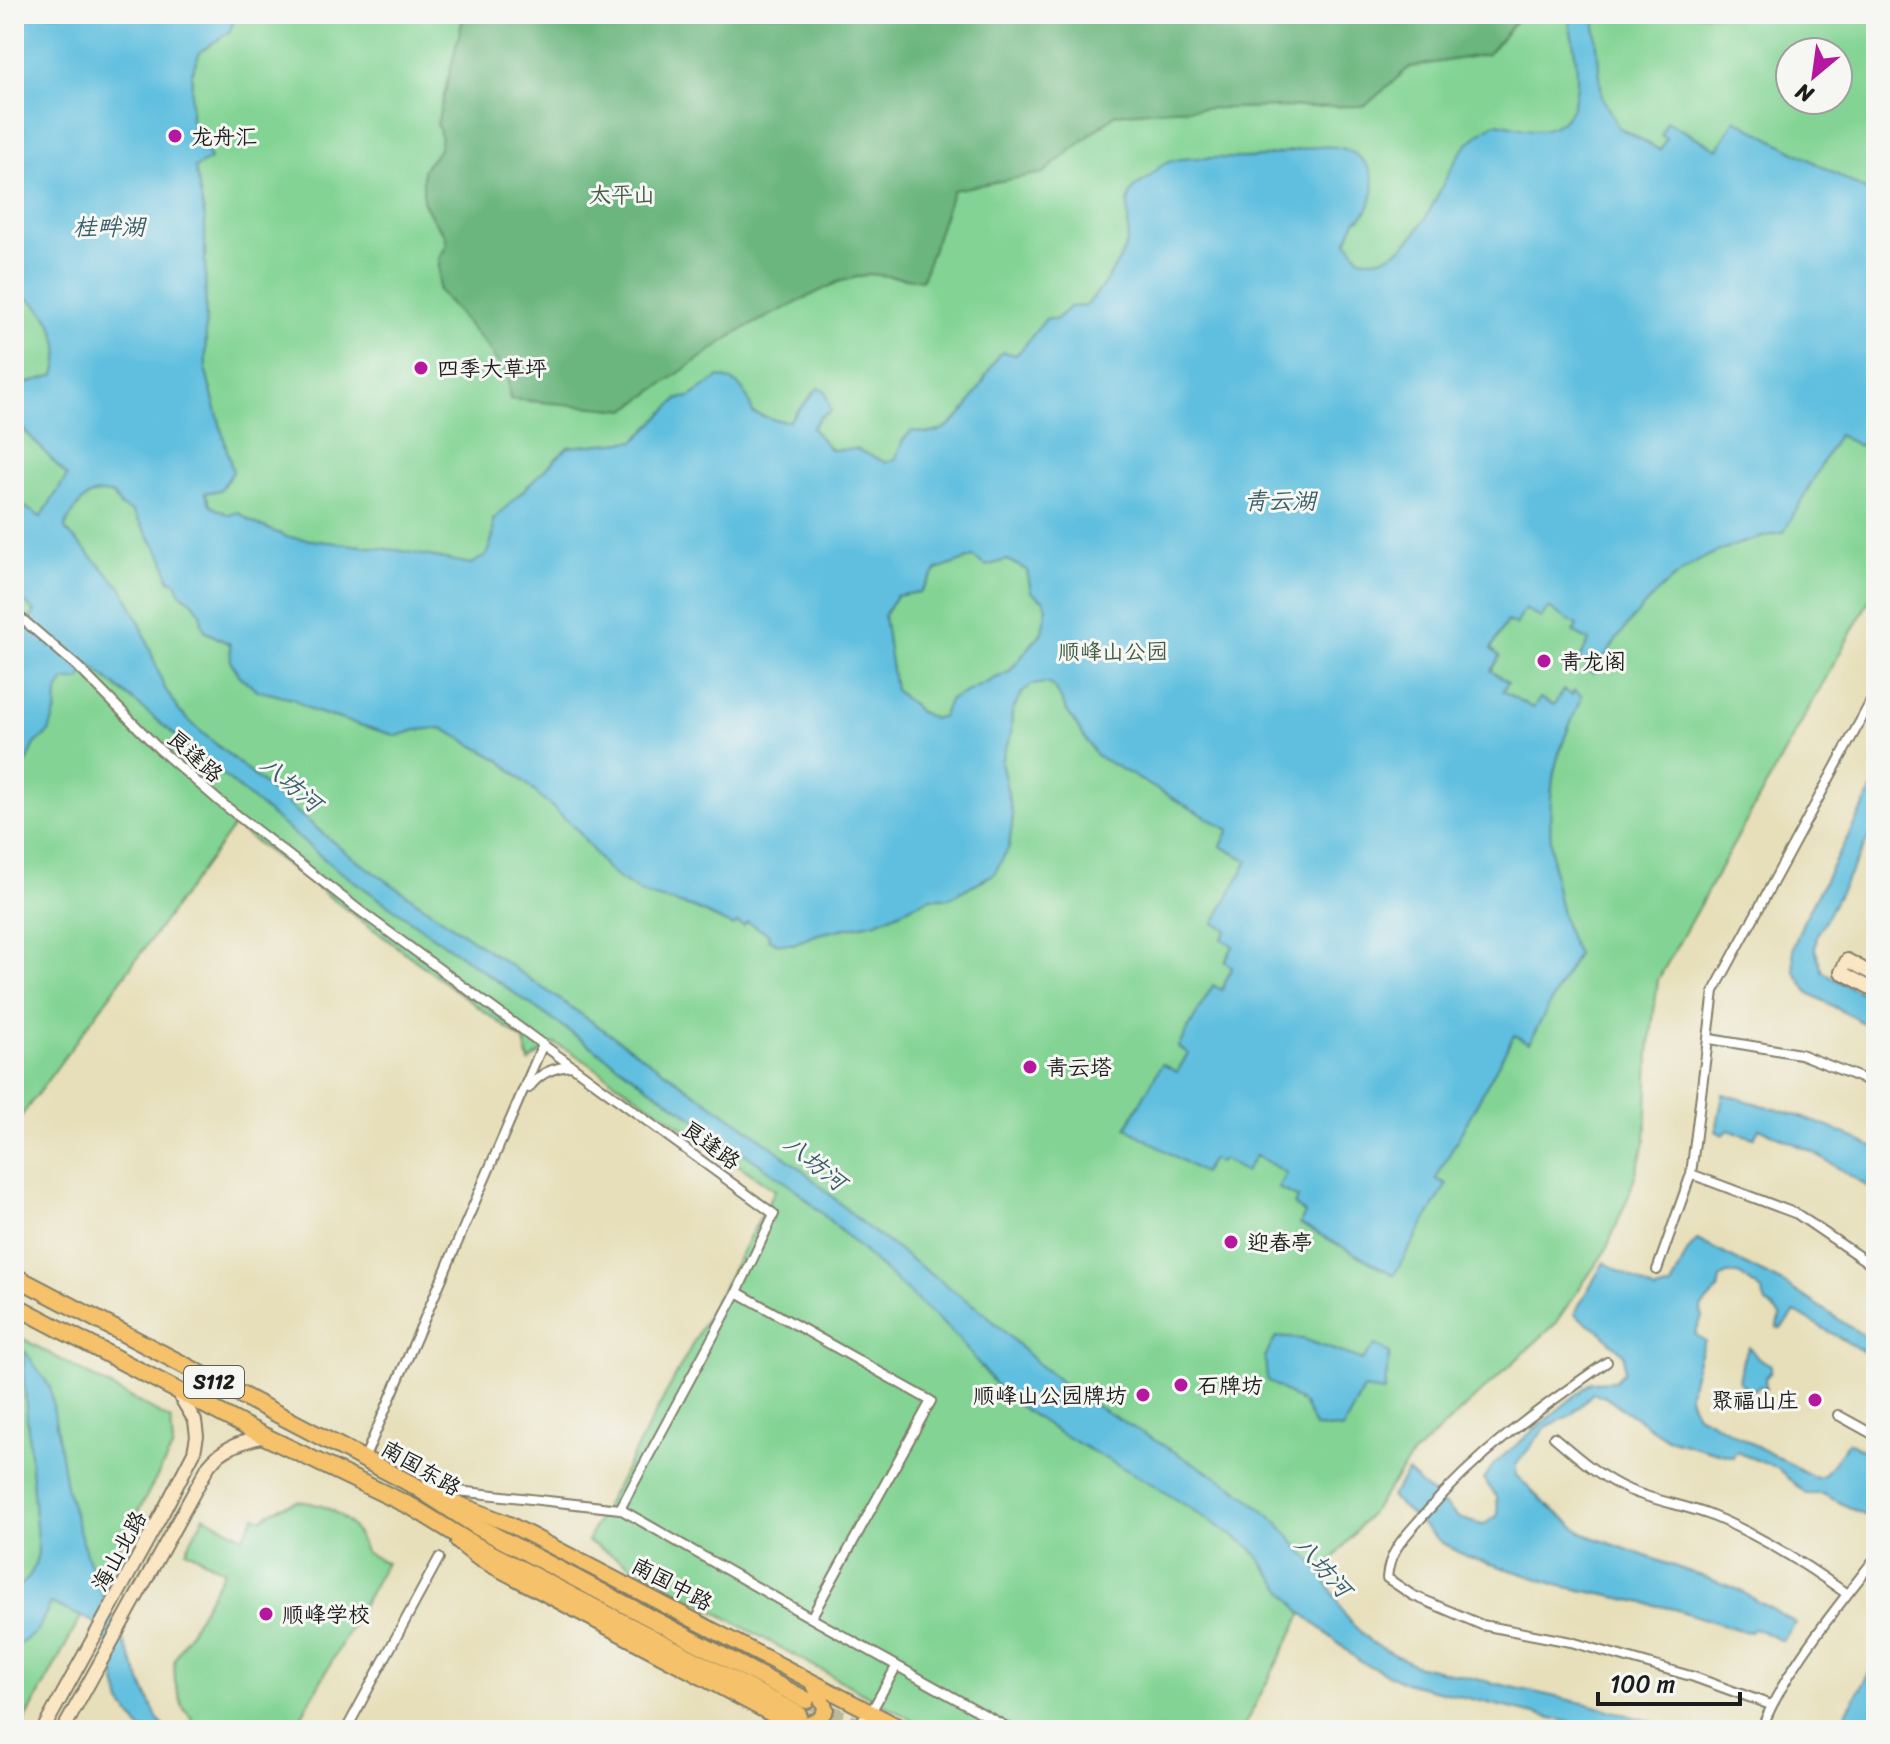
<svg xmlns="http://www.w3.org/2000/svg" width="1890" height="1744" font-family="Sriracha,'LXGW WenKai TC',sans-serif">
  <rect width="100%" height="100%" fill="#f6f6f2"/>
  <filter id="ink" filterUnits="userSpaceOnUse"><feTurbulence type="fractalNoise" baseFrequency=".0125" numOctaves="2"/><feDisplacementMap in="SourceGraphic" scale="16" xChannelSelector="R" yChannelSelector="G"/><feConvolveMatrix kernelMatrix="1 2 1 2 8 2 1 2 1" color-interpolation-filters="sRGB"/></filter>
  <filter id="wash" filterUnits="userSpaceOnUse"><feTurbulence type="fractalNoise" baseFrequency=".006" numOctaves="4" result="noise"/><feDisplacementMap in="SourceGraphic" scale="32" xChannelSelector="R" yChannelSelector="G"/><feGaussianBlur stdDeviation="1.8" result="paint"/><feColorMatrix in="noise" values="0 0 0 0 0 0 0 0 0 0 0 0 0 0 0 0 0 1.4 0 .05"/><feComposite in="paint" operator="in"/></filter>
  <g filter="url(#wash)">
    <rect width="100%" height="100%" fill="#e7dfb9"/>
    <!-- green -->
    <path fill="#83d494" stroke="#507858" stroke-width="2" fill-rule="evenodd" d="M14,14H1876V588L1658,980L1649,1051L1646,1139L1629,1195L1606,1250L1554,1325L1412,1456L1374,1509L1327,1567L1242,1730H930L587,1541L775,1190L570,1051L553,1043L529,1062L524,1041L234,826L14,1126V601L18,595L14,592ZM1790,52H1838V100H1790Z
      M14,1334L171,1420L173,1447L20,1730H14Z
      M297,1501C331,1504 355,1519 365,1552L386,1563L294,1730H201L183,1708L175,1682L174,1660L224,1571L186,1550L204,1516L243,1537L255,1516L262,1519L274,1510Z"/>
    <!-- forest -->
    <path fill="#6ab67e" stroke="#43694d" stroke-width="2" d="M464,14H1522L1488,54L1410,67L1365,106L1172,109L1116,114L1043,173L953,190L922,280L869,274L838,282L739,331L626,410L510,399L507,376L488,348L439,291V258L447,245L445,234L433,220L423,201V169C437,154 446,145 437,124Z"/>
    <!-- water -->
    <path fill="#60bfdf" stroke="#3e6e7e" stroke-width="2" fill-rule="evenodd" d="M14,14H236L230,31L200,52L192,73L191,120L210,159L195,168L205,219L206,372L233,472L220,490L205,493L211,506L229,515L238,512L252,522L287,537L403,551L471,564L487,555L493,535V520L568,447L635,441L678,399L690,397L719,377C741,380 747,394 753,413L775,420L789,421L818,388L825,390L831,411L820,417L812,428L831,450L856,449L885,462L895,460L903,440L911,431C917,431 924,434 930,433C964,429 983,378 999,354L1004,352L1016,355C1028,344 1035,330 1047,318L1056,320L1069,307L1086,306C1102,288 1117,267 1126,245C1133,226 1121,203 1135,187C1138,184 1142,182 1146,180C1152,175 1157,168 1164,164C1185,153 1236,161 1261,157C1296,152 1344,131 1368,167C1374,177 1375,186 1372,196C1370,207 1366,216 1356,220L1347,241L1360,258C1416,268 1433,196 1456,160C1465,144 1480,132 1496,123C1508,124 1522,130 1534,130C1591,130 1578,59 1569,23L1574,14H1594L1602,97L1618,127L1660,150L1666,138L1661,135L1667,122L1718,149L1735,119L1876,196V428L1860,446L1838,435L1784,532C1755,539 1722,547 1697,562C1653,588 1620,631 1594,674L1587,670L1589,665L1579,660L1589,641L1573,632L1577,625L1548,608L1541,618L1525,609L1516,625L1507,621L1491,649L1500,656L1491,671L1508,682L1503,691L1533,708L1540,698L1554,705L1563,690L1572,695L1574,691L1582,696C1571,722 1558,750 1553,778C1546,829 1553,908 1577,954L1529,1043L1514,1035L1436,1179L1447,1184L1394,1275L1300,1224L1305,1213L1294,1205L1298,1198L1278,1188L1286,1173L1256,1155L1245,1172L1223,1159L1219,1163L1212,1159L1203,1173L1126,1128L1162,1064L1177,1072L1188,1053L1178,1047L1213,985L1222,990L1232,967L1225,962L1233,946L1222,939L1227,930L1214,923L1248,861L1221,846L1229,830L1096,755L1067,711L1055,688L1047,683L1032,685L1022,693L1012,712L1011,734L1001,761L1013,817L1009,847L994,874L949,898H930L877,922L818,934L793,944L776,943L768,939L769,934L747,922L744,926L737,923L733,926L694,908L644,894L619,879L606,868L578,831L500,760L442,728L417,730L397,736L313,711L293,699L256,690L239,675L231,662L230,644L206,632L202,625L201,613L192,601L180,593L177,583L169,580L164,559L132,511L121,507L113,495C94,489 83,497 74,512C69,519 66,521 65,529L122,588L140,623L164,687L179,711L199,730L345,852L754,1133L807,1174L864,1225L987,1315L1038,1364L1076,1394L1236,1488L1277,1522L1321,1572L1348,1620L1372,1643L1415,1665L1587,1704L1681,1730H1602L1408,1684L1359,1661L1299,1610L1250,1547L1157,1487L1056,1431L1006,1397L956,1336L794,1188L335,868L88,663L80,680H65L57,692L56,710L49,732L35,744L14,790V638L35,612L14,592V500L41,517L67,476L14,419V387L55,375C66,340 49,305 14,292ZM973,557L986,566L1007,560L1027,570L1031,592L1043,600L1047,607L1042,632L1009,672L949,700L943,716L934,719L920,712L895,690L884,616L896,596L920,592L937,570Z
      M1876,783V825L1817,935L1815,949L1823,972L1876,1001V1030L1809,993L1794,971L1793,948L1803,922Z
      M1723,1094C1775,1109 1828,1122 1876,1149V1192L1813,1152L1759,1128L1754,1138L1729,1130L1723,1135L1716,1131Z
      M1697,1240L1785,1284L1876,1344V1359L1795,1312L1781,1329L1777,1328L1781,1316L1766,1303L1762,1291L1739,1274H1726L1720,1279L1718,1290L1701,1308L1702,1317L1695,1334L1705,1341C1701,1348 1690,1387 1689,1395C1689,1401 1694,1408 1697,1414L1816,1478L1824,1476L1848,1442L1876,1457V1510L1870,1518L1823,1494H1806L1777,1468L1736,1452L1733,1457L1667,1439L1605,1397L1593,1393L1571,1415L1546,1427L1516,1465V1475L1542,1501L1584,1534L1735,1588L1796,1623L1782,1641L1754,1628L1750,1632L1743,1631L1674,1609L1561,1586L1466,1556L1442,1543L1391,1497L1407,1472L1459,1518L1483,1525L1498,1515L1497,1497L1483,1479L1495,1463L1591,1382L1615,1381L1624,1371V1355L1602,1333L1574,1314L1604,1262L1655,1291L1671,1287L1688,1250Z
      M1276,1337L1303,1339L1363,1360L1375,1345L1390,1353L1384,1392L1363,1389L1343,1429L1315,1427L1304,1404L1267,1380L1265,1357Z
      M1749,1347L1757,1357L1771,1365V1372L1765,1378L1766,1388L1759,1386L1751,1393L1739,1381L1743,1359Z
      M25,1351L50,1387L66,1486L88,1560L158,1720L168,1730H141L121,1703L107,1644L98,1624L51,1603L37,1631L14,1649V1616L17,1608L14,1607V1588C30,1582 34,1569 38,1553L23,1369Z
      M1876,1661V1710L1866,1730H1836Z"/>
  </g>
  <g filter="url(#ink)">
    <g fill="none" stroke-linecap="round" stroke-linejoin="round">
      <!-- highway-tunnel -->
      <path stroke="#beb89a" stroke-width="16" stroke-dasharray="16 8" stroke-linecap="butt" d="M806,1700L866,1730
        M803,1717L828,1730"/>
      <defs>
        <path id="street" d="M14,612L78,667L159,749L219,801L359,910L774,1214L737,1292L931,1401L811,1618L1012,1730
          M1710,1039L1800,1054L1876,1084
          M529,1088C539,1073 554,1067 572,1066
          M1691,1174L1797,1214L1876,1268
          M1657,1270L1691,1174L1714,991L1876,692
          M1607,1362C1539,1409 1478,1452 1423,1516C1405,1536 1389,1551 1387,1578L1412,1595L1482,1625L1571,1642L1694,1677L1771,1705
          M1838,1415L1876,1436
          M1554,1437C1576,1456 1601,1478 1629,1490C1655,1501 1684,1505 1710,1515C1760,1535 1804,1563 1847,1594
          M364,1459L543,1044
          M422,1487L620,1509L811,1618
          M620,1509L737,1292
          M871,1712L896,1667
          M346,1730L439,1558
          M1761,1730C1786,1667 1835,1611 1876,1557"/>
        <path id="secondary" d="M1876,976L1847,960L1841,972L1876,991
          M43,1730L163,1512L194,1452L197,1436L195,1421L178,1393
          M63,1730L209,1465C223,1447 242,1442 264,1436
          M856,1730L871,1712"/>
        <path id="primary" d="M437,1495L509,1524L905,1730
          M458,1542L478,1558L801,1730
          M790,1722L802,1725L819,1720L826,1709L813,1683"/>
        <path id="highway" d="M14,1276L415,1486L478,1527L806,1700
          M14,1305L264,1436L414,1508L469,1542L798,1714"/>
      </defs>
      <!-- street casing -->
      <use href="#street" stroke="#827e6a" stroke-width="12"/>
      <!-- secondary casing -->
      <use href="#secondary" stroke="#827e6a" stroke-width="16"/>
      <!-- primary casing -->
      <use href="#primary" stroke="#827e6a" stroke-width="18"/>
      <!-- highway casing -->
      <use href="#highway" stroke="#827e6a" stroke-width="20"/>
      <!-- street -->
      <use href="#street" stroke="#fff" stroke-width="8"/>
      <!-- secondary -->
      <use href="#secondary" stroke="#fbe6c4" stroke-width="12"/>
      <!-- primary -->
      <use href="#primary" stroke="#f5c16b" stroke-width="14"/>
      <!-- highway -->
      <use href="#highway" stroke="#f5c16b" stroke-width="16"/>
    </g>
  </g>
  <!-- markers -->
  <g fill="#b5179e" stroke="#f6f6f2" stroke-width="3">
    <circle cx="175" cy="136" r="8"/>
    <circle cx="421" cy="368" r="8"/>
    <circle cx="1544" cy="661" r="8"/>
    <circle cx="1030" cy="1067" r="8"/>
    <circle cx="1231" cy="1242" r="8"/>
    <circle cx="1181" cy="1385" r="8"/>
    <circle cx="1143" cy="1395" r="8"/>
    <circle cx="1815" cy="1400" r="8"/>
    <circle cx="266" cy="1614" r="8"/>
  </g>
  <g text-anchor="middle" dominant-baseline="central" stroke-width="6" stroke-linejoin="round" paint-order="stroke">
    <!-- shield labels -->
    <rect fill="#f6f6f2" stroke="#5d5d5c" stroke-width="2" x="184" y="1366" width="60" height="32" rx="6"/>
    <g font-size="20" font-weight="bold" fill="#1c1c1c">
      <text x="214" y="1382">S112</text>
    </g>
    <!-- poi labels -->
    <g font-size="22" fill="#1c1c1c" stroke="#f6f6f2" text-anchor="start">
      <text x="191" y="136">龙舟汇</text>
      <text x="437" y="368">四季大草坪</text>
      <text x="1560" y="661">青龙阁</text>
      <text x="1046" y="1067">青云塔</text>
      <text x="1247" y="1242">迎春亭</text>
      <text x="1197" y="1385">石牌坊</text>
      <text x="1127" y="1395" text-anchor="end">顺峰山公园牌坊</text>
      <text x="1799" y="1400" text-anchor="end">聚福山庄</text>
      <text x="282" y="1614">顺峰学校</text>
    </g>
    <!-- park labels -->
    <g font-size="22" fill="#405c46" stroke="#f6f6f2">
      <text x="622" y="194">太平山</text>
      <text x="1113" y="651">顺峰山公园</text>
    </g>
    <!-- street labels -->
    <g font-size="22" fill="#1c1c1c" stroke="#f6f6f2">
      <text transform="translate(195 756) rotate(42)">良逢路</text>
      <text transform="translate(711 1145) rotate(36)">良逢路</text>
      <text transform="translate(421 1468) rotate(30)">南国东路</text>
      <text transform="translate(119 1551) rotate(-61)">海山北路</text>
      <text transform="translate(672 1584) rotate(28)">南国中路</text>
    </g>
    <!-- water labels -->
    <g font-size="24" font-style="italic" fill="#375d6a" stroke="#f6f6f2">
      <text x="109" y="227">桂畔湖</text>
      <text x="1280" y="501">青云湖</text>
      <text transform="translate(291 784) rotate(40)">八坊河</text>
      <text transform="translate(815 1163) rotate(39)">八坊河</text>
      <text transform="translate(1323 1567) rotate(48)">八坊河</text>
    </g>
  </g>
  <!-- margin -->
  <rect width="1890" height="1744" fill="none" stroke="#f6f6f2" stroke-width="48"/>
  <!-- north arrow -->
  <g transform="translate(1814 76) rotate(209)"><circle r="38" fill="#f6f6f2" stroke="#9f9f9c" stroke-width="2"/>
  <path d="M0-6L14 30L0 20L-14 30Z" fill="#b5179e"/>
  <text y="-12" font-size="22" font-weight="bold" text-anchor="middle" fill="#1c1c1c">N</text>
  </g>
  <!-- scale -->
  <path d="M1598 1692v12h142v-12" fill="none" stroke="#1c1c1c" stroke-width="4"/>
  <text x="1610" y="1692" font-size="24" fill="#1c1c1c" stroke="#f6f6f2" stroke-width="6" paint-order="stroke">100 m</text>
</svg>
